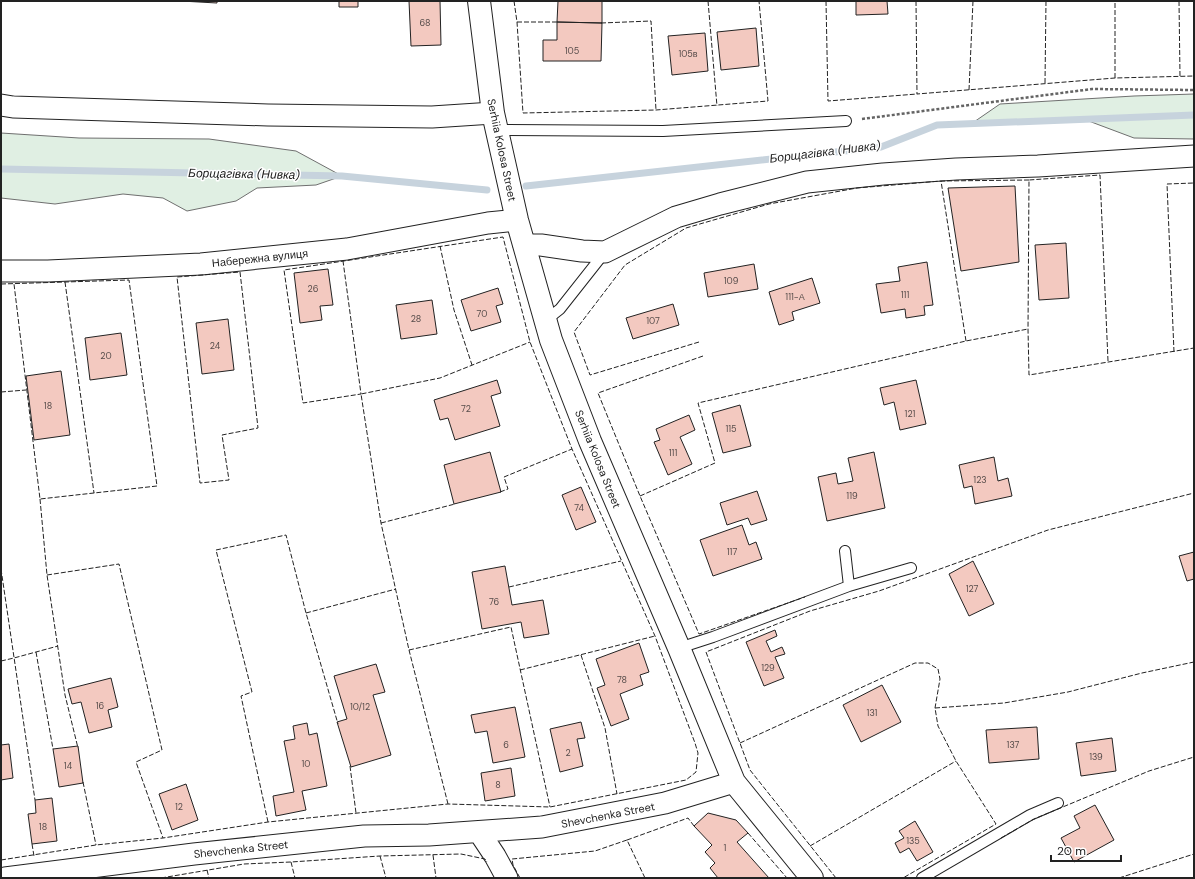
<svg xmlns="http://www.w3.org/2000/svg" width="1195" height="879" font-family="'DM Sans',sans-serif">
  <rect width="100%" height="100%" fill="#fff"/>
  <!-- green -->
  <path fill="#e0efe3" stroke="#6f6f6f" d="M1194,94V139L1134,138L1086,120L971,124L1000,104L1134,96Z
    M1,133L79,138L209,139L296,151L342,176L316,185L257,188L236,201L187,211L163,198L123,194L55,204L1,198Z"/>
  <g fill="none" stroke-linecap="round" stroke-linejoin="round">
    <!-- stream -->
    <path stroke="#c7d3dd" stroke-width="7" d="M1,169L342,176L487,190
      M526,186L881,147L937,125L1194,115"/>
  </g>
  <!-- building -->
  <path fill="#f3c9c0" stroke="#222" d="M181,1H217V3Z
    M339,1H358V7H339Z
    M409,1H440L441,45L411,46Z
    M558,1H602V23L557,22Z
    M856,1H887L888,14L856,15Z
    M557,22L602,23L601,61H543V40H557Z
    M756,28L759,66L721,70L717,32Z
    M705,33L708,71L672,75L668,36Z
    M1015,186L1019,262L961,271L948,188Z
    M1066,243L1069,298L1039,300L1035,245Z
    M927,262L933,305L924,306L925,315L906,318L905,309L881,313L876,284L900,281L898,267Z
    M754,264L758,289L708,297L704,273Z
    M328,269L333,305L320,306L322,320L300,323L294,273Z
    M812,278L820,303L792,312L794,320L779,325L769,292Z
    M498,288L503,304L496,306L501,322L471,331L461,300Z
    M432,300L437,334L401,339L396,305Z
    M673,304L679,325L633,339L626,318Z
    M228,319L234,370L202,374L196,323Z
    M121,333L127,375L90,380L85,338Z
    M61,371L70,435L34,440L26,376Z
    M497,380L501,393L491,396L500,426L455,440L448,418L440,420L434,400Z
    M916,380L926,424L900,430L894,402L884,405L880,388Z
    M740,405L751,446L723,453L712,413Z
    M689,415L695,430L680,437L692,464L668,475L654,442L660,440L656,429Z
    M490,452L501,492L454,504L444,465Z
    M874,452L885,508L827,521L818,477L836,473L838,484L853,481L848,458Z
    M994,457L998,481L1008,478L1012,496L975,504L972,486L964,488L959,465Z
    M581,487L596,522L576,530L562,495Z
    M757,491L767,520L751,525L748,518L727,525L720,503Z
    M742,525L749,545L756,542L762,559L713,576L700,540Z
    M1194,552V579L1187,581L1179,556Z
    M973,561L994,604L969,616L949,574Z
    M505,566L512,605L543,600L549,634L524,638L521,622L482,629L472,572Z
    M775,630L777,636L766,641L771,652L782,647L785,654L775,657L784,678L764,686L746,642Z
    M639,643L649,672L640,675L643,685L620,694L629,719L611,726L597,688L605,685L596,659Z
    M376,664L385,692L373,695L391,755L351,767L337,722L347,719L334,676Z
    M111,678L118,707L108,710L112,727L89,733L81,702L72,704L68,689Z
    M882,685L901,722L861,742L843,705Z
    M515,707L525,757L493,763L487,731L475,733L471,715Z
    M581,722L585,738L577,739L583,766L560,772L550,729Z
    M307,723L309,735L317,733L327,786L302,791L306,810L276,816L273,796L294,792L284,741L295,739L293,726Z
    M1037,727L1039,759L989,763L986,730Z
    M1112,738L1116,771L1081,776L1076,743Z
    M9,744L13,778L1,780V745Z
    M78,746L83,783L59,787L53,749Z
    M511,768L515,796L485,801L481,773Z
    M186,784L198,820L172,830L159,794Z
    M52,798L57,841L32,844L28,814L36,813L35,800Z
    M1095,805L1114,840L1074,862L1061,838L1080,828L1074,816Z
    M708,813L736,820L748,833L737,842L769,878H718L710,868L715,863L705,852L712,845L694,826Z
    M915,821L933,852L917,861L909,848L900,853L895,843L904,838L899,831Z"/>
  <g fill="none" stroke-linecap="round" stroke-linejoin="round">
    <defs>
      <path id="lane" d="M497,130L663,131L846,121
        M546,320L560,309L605,252
        M845,551L849,586
        M679,648L713,637L849,586L911,568
        M922,878L1030,815L1058,803"/>
      <path id="street" d="M1,105L13,107L268,115L432,117L493,113
        M524,245H541L582,251L605,252L676,217L720,204L807,182L883,174L956,169L1038,166L1194,156
        M1,271H48L201,264L347,249L488,223L517,220
        M479,832L495,856L507,878
        M5,878L194,854L364,836L429,835L542,827L665,803L734,782"/>
      <path id="secondary" d="M479,1L493,113L517,220L551,340L590,441L679,648L734,782L812,878"/>
    </defs>
    <!-- lane casing -->
    <use href="#lane" stroke="#222" stroke-width="12"/>
    <!-- street casing -->
    <use href="#street" stroke="#222" stroke-width="23"/>
    <!-- secondary casing -->
    <use href="#secondary" stroke="#222" stroke-width="24"/>
    <!-- path -->
    <path stroke="#646464" stroke-width="2.5" stroke-dasharray="3 2" stroke-linecap="butt" d="M862,119L1092,89L1194,90"/>
    <!-- lane -->
    <use href="#lane" stroke="#fff" stroke-width="10"/>
    <!-- street -->
    <use href="#street" stroke="#fff" stroke-width="21"/>
    <!-- secondary -->
    <use href="#secondary" stroke="#fff" stroke-width="22"/>
    <!-- fence -->
    <path stroke="#222" stroke-width="1" stroke-dasharray="5 2" stroke-linecap="butt" d="M514,1L517,22L523,113L656,110L768,101L759,1
      M708,1L717,106
      M826,1L828,101L917,94
      M916,1L917,94L1115,78L1194,76
      M1179,1L1180,76
      M517,22H559
      M601,23L651,21L656,110
      M1115,78V1
      M1045,83L1046,1
      M969,90L973,1
      M440,246L454,310L472,365
      M240,272L258,428L222,435L229,480L200,483L177,277Z
      M65,282L94,493
      M1,284L129,280L157,486L40,499L14,284
      M966,341L941,181L1029,180
      M699,342L590,375L574,332L625,265L686,228L769,204L857,188L941,181
      M1174,352L1167,184L1194,183
      M703,356L598,393L640,496L699,634L805,597
      M1108,361L1100,175L1029,180L1028,329L1029,375L1194,348
      M1,392L26,390
      M500,492L508,489L504,477L572,449
      M640,496L715,463L698,403L966,341L1028,329
      M40,499L47,575L65,695L78,748
      M381,523L455,504
      M1,569L35,800
      M47,575L119,564L162,750L136,762L163,838
      M509,587L621,561
      M306,613L396,589
      M409,650L511,627L550,807
      M36,652L53,749
      M581,655L605,728L617,794
      M1,661L14,658L58,646
      M520,670L655,636
      M935,708L1004,703L1068,692L1142,673L1194,662
      M740,743L915,663H928L938,669L940,679L935,708L938,726L956,761L996,824L903,878
      M350,766L356,813
      M83,782L96,845
      M448,804L409,650L381,523L361,394L440,378L530,342
      M268,822L241,696L252,692L216,550L286,535L306,613L338,724
      M748,833L787,878
      M1001,838L1034,819L1149,771L1194,757
      M627,840L688,818L694,826
      M32,844L34,856
      M810,846L956,761
      M433,855L436,878
      M380,856L386,878
      M1,860L96,845L163,838L268,822L448,804L550,807L686,780L696,772L698,753L695,743L655,636L572,449L530,342L503,237C430,248 357,259 284,270L303,403L361,394L343,261
      M291,862L295,878
      M207,870L209,878
      M161,878L244,864L291,862L380,856L461,854L485,859L487,862
      M520,878L513,865L512,859L595,851L627,840L645,878
      M836,878L750,770L706,652L810,611L879,591L1048,530L1194,493
      M1119,878L1194,854"/>
  </g>
  <g text-anchor="middle" dominant-baseline="central" stroke-width="3" stroke-linejoin="round" paint-order="stroke">
    <!-- number labels -->
    <g font-size="9" fill="#564c4a">
      <text x="425" y="23">68</text>
      <text x="572" y="51">105</text>
      <text x="688" y="54">105в</text>
      <text x="731" y="281">109</text>
      <text x="313" y="289">26</text>
      <text x="905" y="295">111</text>
      <text x="795" y="297">111-А</text>
      <text x="482" y="314">70</text>
      <text x="416" y="319">28</text>
      <text x="653" y="321">107</text>
      <text x="215" y="346">24</text>
      <text x="106" y="356">20</text>
      <text x="48" y="406">18</text>
      <text x="466" y="409">72</text>
      <text x="910" y="414">121</text>
      <text x="731" y="429">115</text>
      <text x="673" y="453">111</text>
      <text x="980" y="480">123</text>
      <text x="852" y="496">119</text>
      <text x="579" y="508">74</text>
      <text x="732" y="552">117</text>
      <text x="972" y="589">127</text>
      <text x="494" y="602">76</text>
      <text x="768" y="668">129</text>
      <text x="622" y="680">78</text>
      <text x="100" y="706">16</text>
      <text x="360" y="707">10/12</text>
      <text x="872" y="713">131</text>
      <text x="506" y="745">6</text>
      <text x="1013" y="745">137</text>
      <text x="568" y="753">2</text>
      <text x="1096" y="757">139</text>
      <text x="306" y="764">10</text>
      <text x="68" y="766">14</text>
      <text x="498" y="785">8</text>
      <text x="179" y="807">12</text>
      <text x="43" y="827">18</text>
      <text x="913" y="841">135</text>
      <text x="725" y="848">1</text>
    </g>
    <!-- street labels -->
    <g font-size="11" fill="#222" stroke="#fff">
      <text transform="translate(502 150) rotate(78)">Serhiia Kolosa Street</text>
      <text transform="translate(260 258) rotate(-6)">Набережна вулиця</text>
      <text transform="translate(598 459) rotate(68)">Serhiia Kolosa Street</text>
      <text transform="translate(608 815) rotate(-11)">Shevchenka Street</text>
      <text transform="translate(241 849) rotate(-6)">Shevchenka Street</text>
    </g>
    <!-- water labels -->
    <g font-size="12" font-style="italic" fill="#222" stroke="#fff">
      <text transform="translate(825 152) rotate(-7)">Борщагівка (Нивка)</text>
      <text transform="translate(244 174) rotate(1)">Борщагівка (Нивка)</text>
    </g>
  </g>
  <!-- border -->
  <rect width="1195" height="879" fill="none" stroke="#222222" stroke-width="4"/>
  <!-- scale -->
  <path d="M1051 855v6h70v-6" fill="none" stroke="#222222" stroke-width="2"/>
  <text x="1057" y="855" font-size="12" fill="#222222" stroke="#ffffff" stroke-width="3" paint-order="stroke">20 m</text>
</svg>
